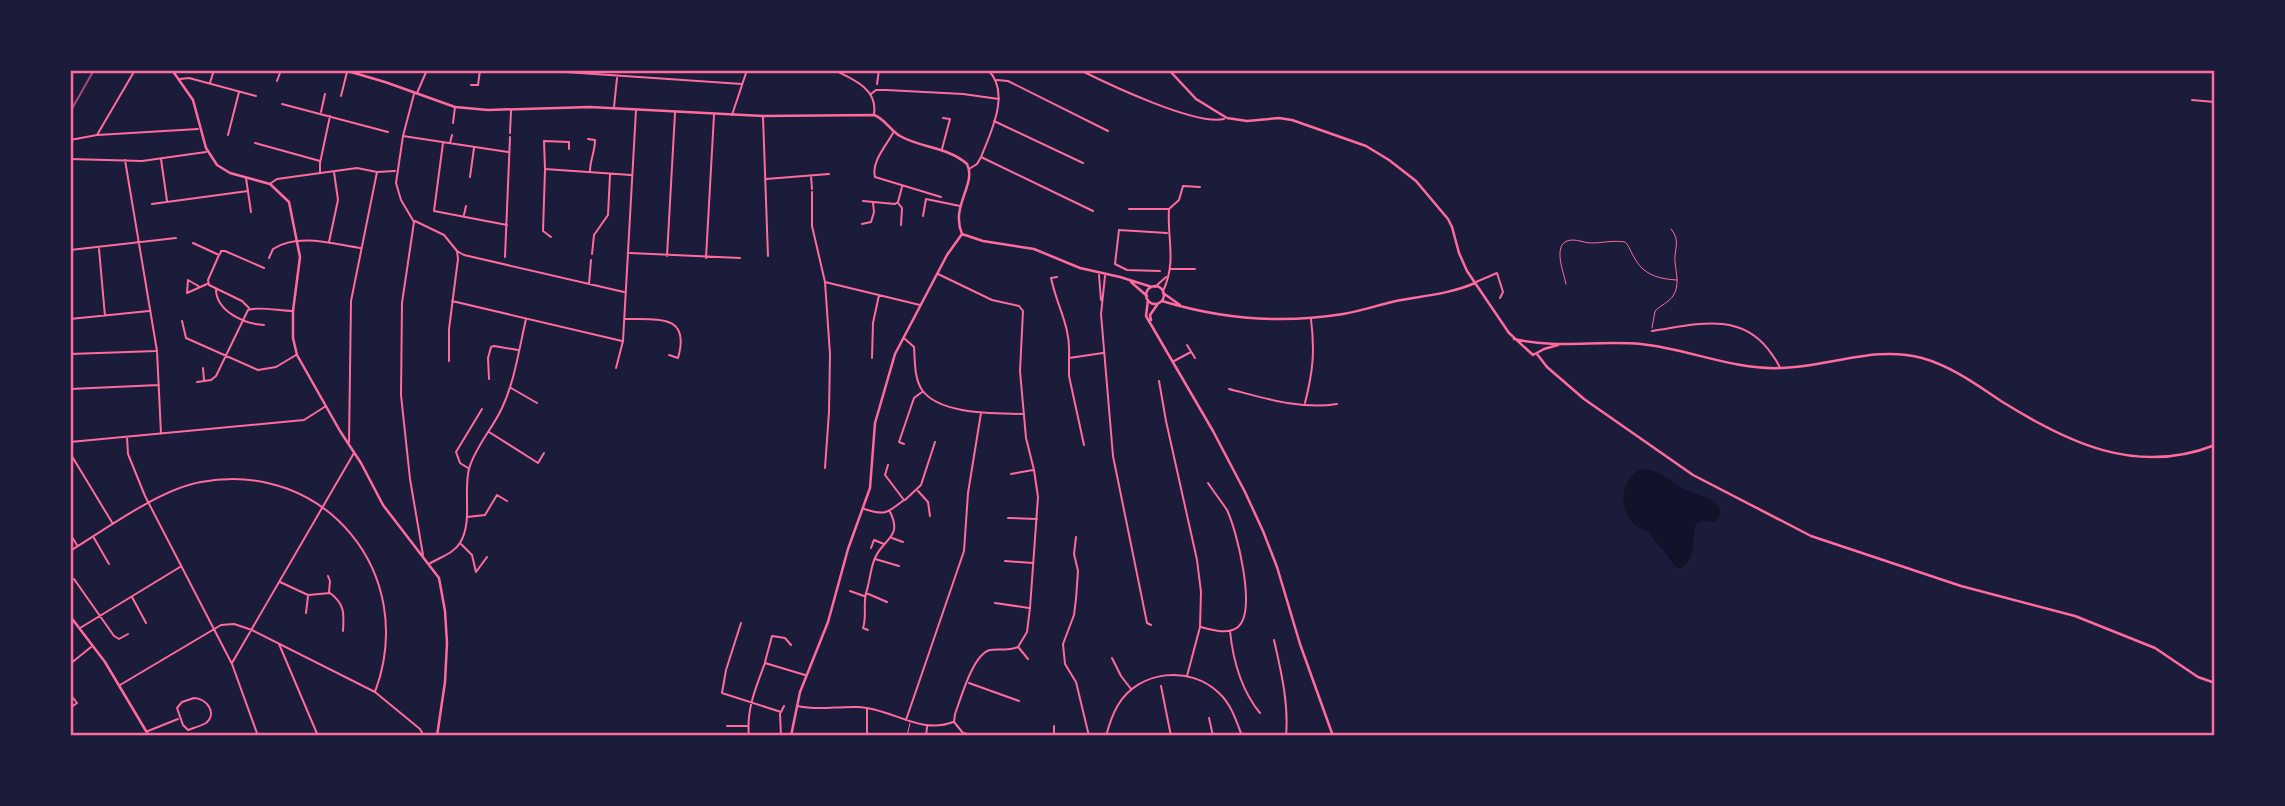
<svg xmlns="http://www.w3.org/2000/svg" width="2285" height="806" font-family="'Golos Text',sans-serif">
  <rect width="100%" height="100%" fill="#1b1b3a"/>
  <!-- water -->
  <path fill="#12122b" d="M1641,469C1662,469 1673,485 1691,492C1698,495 1705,496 1712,500C1717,503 1719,507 1721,513L1716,522L1701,521L1696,524C1691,541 1697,559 1680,569L1675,566C1667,556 1659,544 1650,535C1645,529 1637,528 1632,522C1618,505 1621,479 1641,469Z"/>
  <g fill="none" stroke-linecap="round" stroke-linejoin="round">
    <!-- service -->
    <path stroke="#ff6b9d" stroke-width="1" d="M1566,284C1564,273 1550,240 1573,240C1579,240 1585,243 1591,243C1602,243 1613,240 1625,242C1630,247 1630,251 1634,257C1643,275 1659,279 1677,280
      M1652,328L1655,311C1660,306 1669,302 1673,296C1680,286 1676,273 1675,262C1674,249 1681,241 1671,229
      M907,736L910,723"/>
    <!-- minor -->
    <path stroke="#ff6b9d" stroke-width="2" d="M536,70L742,84
      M834,70C853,79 878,89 874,114
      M1080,70C1108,84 1196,126 1224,119
      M180,79L189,78L256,96
      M997,80L1008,81L1108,131
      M277,81L281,70
      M210,83L214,70
      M877,84L879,70
      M471,85H478L480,70
      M417,93L427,70
      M414,94L403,136L396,183L401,200L414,222L402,303L401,395L410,479L423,555
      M871,94L876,90H886L963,94L999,99
      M341,96L347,72
      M2192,100L2215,102
      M282,104L388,132
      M614,107L617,78
      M321,112L325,94
      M732,115L747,70
      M763,117L768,256
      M994,121L1083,163
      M453,123L455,107
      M510,133L511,111
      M893,133C886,146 871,162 875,177L941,197
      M97,135L135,70
      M228,135L239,92
      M403,136L508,152
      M588,139L595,140C595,152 590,160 590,171
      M70,140L97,135L198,129
      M255,143L320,161
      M443,143L434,211L507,225
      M450,143L452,135
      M569,149V142L544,141L545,169L631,175
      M942,149L950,119L943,118
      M981,157L1093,211
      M70,159L142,161L206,152
      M161,159L167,201
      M125,160L157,351L161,434
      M969,169L977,164L981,157C991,132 1011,92 988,70
      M545,170L543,231L551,237
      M320,172V163L330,116
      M811,176L812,189
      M470,177L474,148
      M246,178L251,212
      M766,179L829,174
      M271,183L277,179L357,168L377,172L395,171
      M812,192V226L825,282L830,354L829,412L825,468
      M863,201L895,204L898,202L902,187
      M898,203L902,208L901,225
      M152,204L248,191
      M1129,209H1168
      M464,215L466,206
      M923,216L926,199L960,206
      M415,221L444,235L457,251L464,255L624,292
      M862,224L871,222L874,212L873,203
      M329,242L338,200L334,172
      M193,243L219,255L208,280L209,285L242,301L249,308
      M99,249L105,316
      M70,250L176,238
      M630,253L740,258
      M220,254L221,251H225L264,268
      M592,254L594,235L608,215L610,175
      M667,256L675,113
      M505,257L510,137
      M269,258L273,249C298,233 333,244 360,248
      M706,258L714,115
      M1171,269H1195
      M1160,271L1127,270L1115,264L1119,230L1167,233
      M938,274L992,300L1019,306L1023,311L1020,371L1026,438L1034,470L1038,497L1030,608L1027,632L1018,647C1008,652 1000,648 990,650C973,654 961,698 955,714L954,722L963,733L977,736
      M1099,275L1101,300
      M1105,276L1101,314L1113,456L1147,623L1151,625
      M1057,277L1051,278C1057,307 1071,326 1069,357
      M825,282L920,305
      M1476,282L1497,273L1503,292L1500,298
      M589,284L591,260
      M200,287L188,280L187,293L207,284
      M1155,287L1166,277
      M216,290C217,312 245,324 264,325
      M1163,291C1177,261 1167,240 1169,209L1179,200L1183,186L1200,187
      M452,301L622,341
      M70,303L71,319
      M70,319L149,311
      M625,319C657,320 691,313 678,358L669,355
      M182,321L186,338L258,370L276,367L296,355
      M1652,331C1694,325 1738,311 1768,349C1772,355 1777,360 1780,368
      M905,339L914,347C915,360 914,378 922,390C940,415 995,413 1022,414
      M1187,345L1195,358
      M70,354L156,351
      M872,358L873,323L879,295
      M449,361V329L458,259L457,251
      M1174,361L1191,352
      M203,368L204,380
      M616,368L623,341L636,110
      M489,379L488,358L491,347L494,346L518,350
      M1159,381L1166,421L1197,560L1201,592L1200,627L1187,676
      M197,382L211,380L216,376L248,310C258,306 280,311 292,311
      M511,388L537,403
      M70,389L159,385
      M1229,389C1264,398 1301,410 1337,404
      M1305,403C1313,371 1315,352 1311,319
      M489,432L538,463L544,453
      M127,437L128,454L145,496L232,664L258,736
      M70,442L304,420L326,406
      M349,442L351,301L377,172
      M904,444L899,442L914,398L922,392
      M1084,445L1069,376V358L1103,353
      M70,453L113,524
      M468,468L460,463L456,452L482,409
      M1011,474L1033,470
      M918,491L928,502L930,516
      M905,500L921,485L935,442
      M864,509C886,516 887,513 904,500L885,475L888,465
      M467,517L485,515L497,495L507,501
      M1008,518L1037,519
      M70,534L77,545
      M1076,537L1074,554L1078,571L1076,599L1074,615L1063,644L1065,664L1076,682L1089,736
      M94,538L109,564
      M892,538L903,542
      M461,544L472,555L476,572L487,557
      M871,548L874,540L884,544
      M70,551C106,529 160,489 201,482C325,459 419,574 375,692
      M875,559L899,566
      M1005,561L1033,563
      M429,564C440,557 453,554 460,543C473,522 463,492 469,469C475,447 493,428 502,408C515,380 519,349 526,319
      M328,576L330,581L329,592
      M74,579L114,636L119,639L128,634
      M280,582L308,595L330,593C345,604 344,614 343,631
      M850,591L864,596
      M866,593C870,582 870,569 875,558C883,539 903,537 890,512
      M132,597L146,623
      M995,603L1029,608
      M306,613L308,596
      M741,623L726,670L722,693L781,712L784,706
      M1201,627C1212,630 1228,635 1238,627C1257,611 1237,531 1227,510C1221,501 1214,492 1208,483
      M80,628L180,567
      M868,630L863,628C867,616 863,605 866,593L887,602
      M1230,631C1233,660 1241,690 1260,713
      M1274,640C1281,671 1289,704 1286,736
      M279,644L318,736
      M1019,648L1028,659
      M1112,658L1121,676L1131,689
      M765,662L772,636L785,638L791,645
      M232,663L354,453
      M70,664L91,647
      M969,683L1019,701
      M120,685L221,625L234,624L252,630L375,692L420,729L424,736
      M1161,686L1171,736
      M70,694L77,703L70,708
      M194,698C206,698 218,713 206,723C201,726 193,728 188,730L183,725L177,708L182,702Z
      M798,706C818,711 837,706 858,707C891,708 920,735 953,722
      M867,709V736
      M780,713L781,736
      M1209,718L1213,736
      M906,720L964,551L968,493L981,413
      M727,726H747
      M148,731L178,719
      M422,736H427
      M749,736C746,710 756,687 765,663L805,675
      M926,736L927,727
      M1054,736V726
      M1106,736C1109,725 1112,715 1118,705C1139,670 1190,665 1219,693C1231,704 1236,720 1242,736"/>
    <!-- tertiary -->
    <path stroke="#ff6b9d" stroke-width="2.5" d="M172,70L193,100L206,148L217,165L230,173L270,184L289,202L300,257L293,311V338L297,355L340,431L361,463L383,505L439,578L445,611L447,643L445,682L437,736
      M344,70L385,82L455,107L488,110L590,107L763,116L874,115C885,119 890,130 900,136C921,148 948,147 967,164C977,184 950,206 962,234
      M1169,70L1196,99L1227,118L1247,121L1279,118L1292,120L1366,146L1389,160L1416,181L1448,219L1452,227L1459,253L1467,271L1509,333L1533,355L1544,349L1558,345
      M962,234L983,241L1034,249L1080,268L1120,277L1152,287
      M1131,282L1147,296
      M1146 295a9 9 0 1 1 18 0a9 9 0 1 1-18 0Z
      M1163,293L1180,305
      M1148,300L1146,316L1213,431L1245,492L1263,531L1277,567L1300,644L1333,736
      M1162,301C1221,319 1282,324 1343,314C1361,311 1378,305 1396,301C1422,296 1450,294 1475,283
      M1151,320L1150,315L1157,305
      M1514,339C1556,349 1598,340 1641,344C1689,349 1732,370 1781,368C1830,367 1874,345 1922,358C1951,366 1977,385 2001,401C2068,443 2137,476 2215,445
      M1537,354L1547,367L1584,399L1693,475L1811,536L1961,586L2075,616L2155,648L2198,677L2215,683
      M70,616L105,662L149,736
      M791,736L800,692L828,622L848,549L870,488L875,423L895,354L947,255L962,234"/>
    <!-- rail -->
    <path stroke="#a44b75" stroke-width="2" d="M70,112L94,70"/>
  </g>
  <!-- border -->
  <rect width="2285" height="806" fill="none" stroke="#1b1b3a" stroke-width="144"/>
  <rect x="72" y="72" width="2141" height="662" fill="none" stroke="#ff6b9d" stroke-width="2.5"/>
</svg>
